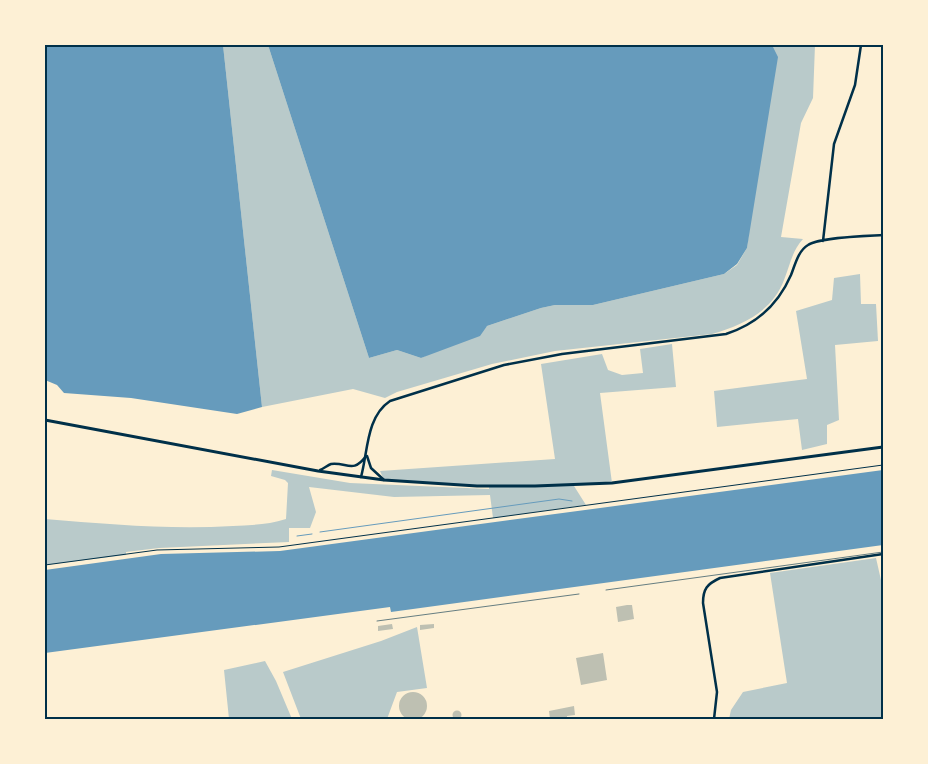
<svg xmlns="http://www.w3.org/2000/svg" width="928" height="764" font-family="'DM Sans',sans-serif">
  <rect width="100%" height="100%" fill="#fdf0d5"/>
  <!-- green -->
  <path fill="#b9caca" d="M223,45H268L369,358L397,350L421,358L487,326L541,308L555,305H593L724,274L737,265L747,248L772,45H815L813,98L801,123L781,237L803,239C792,251 790,265 784,280C772,312 742,325 712,334L555,351L492,364L397,392L385,398L353,389L262,407Z
    M860,274L861,304H876L878,341L835,345L839,420L827,425V444L802,450L798,419L717,427L714,391L807,379L796,311L832,300L834,278Z
    M672,344L676,387L600,393L612,483L574,486L586,505L493,518L490,495L394,497L309,487L316,512L310,528H289V542L159,548L126,552V555L45,565V519C107,524 170,530 233,526C250,525 268,525 286,519L288,483L285,480L271,476L272,470L350,483L489,489V486L384,480L380,471L555,459L541,364L602,354L608,370L622,375L643,373L640,349Z
    M876,558L883,589V719H729L731,710L743,692L787,683L770,573Z
    M417,627L427,688L397,692L387,719H301L283,672L381,641Z
    M265,661L276,681L292,719H229L224,670Z"/>
  <!-- water -->
  <path fill="#669bbc" d="M45,45H223L262,407L237,414L131,398L64,393L57,385L45,380Z
    M268,45H772L778,57L747,248L737,264L724,274L593,305H555L541,308L487,326L480,336L421,358L397,350L369,358Z
    M883,470V545L391,612L390,607L45,653V570L161,554L280,551Z"/>
  <g fill="none" stroke-linecap="round" stroke-linejoin="round">
    <!-- stream -->
    <path stroke="#669bbc" stroke-width="1" d="M320,532L559,499L572,501
      M297,536L312,534"/>
  </g>
  <!-- building -->
  <path fill="#bec0b2" d="M627,605H632L634,619L618,622L616,607Z
    M392,624L393,629L378,631V626Z
    M434,624V628L420,630V625Z
    M603,653L607,680L581,685L576,658Z
    M399 706a14 14 0 1 1 28 0a14 14 0 1 1-28 0Z
    M574,706L575,715L567,716V719H550L549,711Z
    M452.5 715a4.5 4.5 0 1 1 9 0a4.5 4.5 0 1 1-9 0Z"/>
  <g fill="none" stroke-linecap="round" stroke-linejoin="round">
    <!-- path -->
    <path stroke="#003049" stroke-width="1" d="M45,565L157,550L279,547L883,465"/>
    <!-- minor -->
    <path stroke="#003049" stroke-width="2.5" d="M823,241L834,144L855,85L861,45
      M367,456L371,468L384,480
      M320,470C323,469 328,465 331,464C347,462 353,474 366,456
      M361,477C368,452 366,417 390,401L504,365L562,354L726,334C757,324 778,305 791,275C795,265 798,251 808,245C820,237 866,236 883,235
      M714,719L717,692L703,603C703,589 707,584 720,578L883,554"/>
    <!-- secondary -->
    <path stroke="#003049" stroke-width="3" d="M45,420L318,471L384,480L477,486H535L612,483L883,447"/>
    <!-- rail -->
    <path stroke="#657d81" stroke-width="1" d="M606,590L883,552
      M377,621L579,594"/>
  </g>
  <!-- border -->
  <rect width="928" height="764" fill="none" stroke="#fdf0d5" stroke-width="92"/>
  <rect x="46" y="46" width="836" height="672" fill="none" stroke="#003049" stroke-width="2"/>
</svg>
